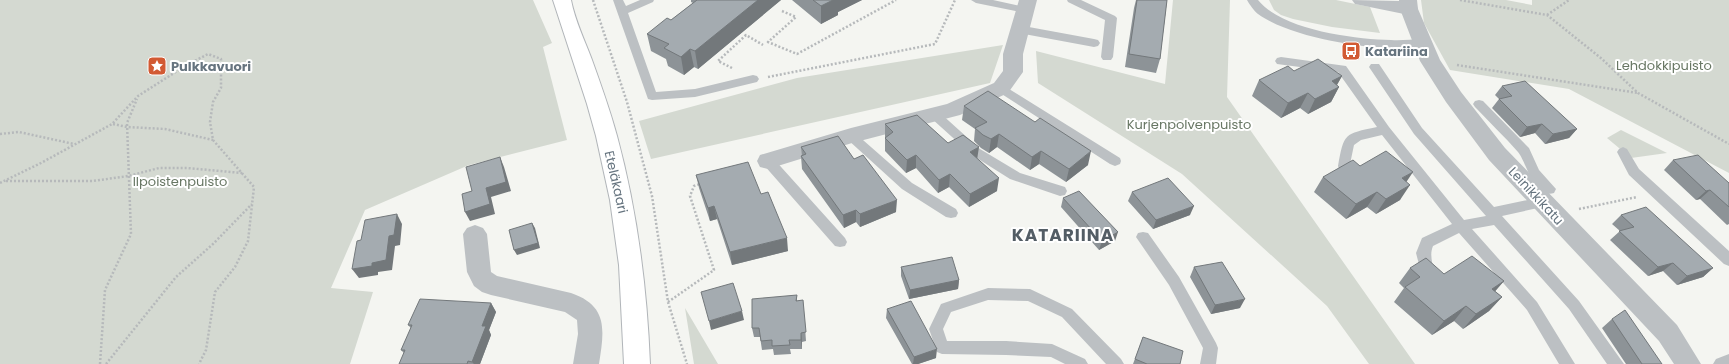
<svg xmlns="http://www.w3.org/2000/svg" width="1729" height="364" font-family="Poppins,sans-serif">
  <rect width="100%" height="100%" fill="#f4f5f1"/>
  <!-- green -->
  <path fill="#d4d9d1" d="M0,0H533L552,43L543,47L567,140L469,165L365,210L331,288L373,292L350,364H0Z
    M1173,0H1230L1227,97L1415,364H1369L1327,306L1182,174L1038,83L1036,51L1165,84Z
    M1269,0H1336L1370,7L1380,33L1332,27L1293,19L1281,15L1274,10Z
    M1421,0H1506L1532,5V0H1729V173L1569,89L1450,70L1424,23Z
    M1003,45L990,83L651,159L639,121L797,78Z
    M1621,130L1667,153L1631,158L1607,138Z
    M685,308L718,364H694Z"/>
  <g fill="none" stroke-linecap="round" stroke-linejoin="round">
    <defs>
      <path id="secondary" d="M553,0H571C575,21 585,41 592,60C601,85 610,110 617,136C637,210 647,287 650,364H624L619,265L610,200L596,136L587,104Z"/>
    </defs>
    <!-- secondary casing -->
    <use href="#secondary" stroke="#b1b5b9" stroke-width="2"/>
    <!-- path -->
    <path stroke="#b6b9bb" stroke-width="2.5" stroke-dasharray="2 2" stroke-linecap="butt" d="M593,0L627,102L652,196L668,302L687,364
      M1460,0L1547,15L1602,59L1638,93L1729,144
      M782,11L796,17L768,42L797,54L896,0
      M1547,15L1569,0
      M1457,65L1638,93
      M732,68L718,61L746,35L763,45
      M768,77L935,44L955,0
      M113,124L127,127L165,129L213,140
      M0,134L19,132L74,144
      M6,181H93L128,176L159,168H187L242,173
      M0,183L41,163L112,124L138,96L185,66L208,54L221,59V88L213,102L210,122L213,140L254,187L248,241L235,267L215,292L206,350L199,364
      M1579,209L1637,197
      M668,302L714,270L690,196L694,186L700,184
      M100,364L105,290L131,234L127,123L137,99
      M106,364L176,277L213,244L252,204"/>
    <!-- service -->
    <path fill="#bcc0c3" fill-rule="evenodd" d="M613,0H623L626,6L640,0H654L653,2L628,13L656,92L695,89L753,75L757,76L759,79L757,82L695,97L652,100L648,99Z
      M971,0H993L1029,8L1030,10L1029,12L1025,13L976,3Z
      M1067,0H1081L1115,16L1117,18L1113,57L1111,60H1103L1101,57L1105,20L1068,2Z
      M1247,0H1258C1282,30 1354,39 1391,40C1401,41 1412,39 1422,39L1426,40L1428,43L1426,46L1422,47C1412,47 1401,48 1391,48C1354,47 1289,36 1258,14C1254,11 1250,5 1247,0Z
      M1018,25L1094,39L1098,40L1100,43L1098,46L1094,47L1014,32L1012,29L1014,26Z
      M1281,57L1346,66L1389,127L1464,220L1486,216L1414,134L1369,67L1371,64H1379L1422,128L1494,207L1542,197L1547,198L1549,202L1547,206L1502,216L1579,301L1624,364H1607L1569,309L1494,225L1472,229L1537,302L1575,364H1559L1527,310L1459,233L1433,246C1428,258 1436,267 1432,276L1427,278L1422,276L1416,253L1422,238L1452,224L1382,135L1361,140L1354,145L1349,169L1344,171L1339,169L1338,166C1344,133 1344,134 1377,127L1338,72L1277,64L1275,61L1277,58Z
      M1001,84L1120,158L1121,161L1120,164L1115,166L1110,164L997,91L995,88L997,85Z
      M1479,100L1483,101L1529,148L1539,170L1556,189L1554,193C1534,199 1526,161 1518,152C1504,136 1489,122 1475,107L1473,104L1475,101Z
      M935,111L939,112L980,149L1020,173L1065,187L1067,191L1065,195L1060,196L1010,179L972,155L931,118L929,115L931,112Z
      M851,132L855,133L912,183L956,209L958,213L956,217L951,218L946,217L902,189L847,139L845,136L847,133Z
      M1623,147L1627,149L1639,169L1729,251V266L1724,264L1629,175L1617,152L1619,149Z
      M768,156L773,158L845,238L847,242L845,246L840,247L835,246L763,164L762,161L763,158Z
      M1143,232L1148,233L1179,277L1216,343L1218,348L1216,364H1200L1203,348L1169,285L1136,237L1138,233Z
      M988,288L1030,289L1072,309L1121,359L1124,364H1106L1062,317L1028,301L988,300L951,312L943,329L947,341H1006L1052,344L1085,359L1088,364H1065L1051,357L1006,355L942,354L937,352L929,329L941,304Z
      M1729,354V364H1713L1716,359Z"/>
    <!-- minor -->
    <path fill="#bcc0c3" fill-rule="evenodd" d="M1019,0H1037L1023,54V72L1008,93L960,115L852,143L768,169L760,167L757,161L760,155L851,128L947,104L994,83L1003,71V54Z
      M1409,3L1416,5L1418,9L1440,60L1461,92L1505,148L1677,325L1701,364H1674L1659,341L1489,160L1446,102L1420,61L1400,9L1402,5Z
      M475,225L483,228L487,234L491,272L497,276L571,293C609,306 604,331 599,364H573L578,334L577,320L565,312L491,295L482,292L474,286L467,272L463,234L467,228Z"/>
    <!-- tertiary -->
    <path fill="#bcc0c3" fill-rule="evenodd" d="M1352,0L1399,1V0H1417L1418,9L1416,13L1409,15L1355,4Z"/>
    <!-- secondary -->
    <use href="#secondary" fill="#fff" fill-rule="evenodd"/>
  </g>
  <!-- wall -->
  <path fill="#8d9397" d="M691,0H781L698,69L694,67L684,75L668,66L666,59L651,51L647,34L671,20L693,3L691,2Z
    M792,0H862L838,12V15L821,24Z
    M1136,0H1167L1160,59L1156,73L1125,67L1134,8Z
    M1294,71L1342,76L1337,85L1339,87L1331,102L1308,114L1300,108L1281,118L1252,96L1259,80Z
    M1502,86L1577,129L1569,138L1545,144L1535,133L1520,137L1492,108L1499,99L1495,95Z
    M964,106L1088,165L1066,182L1039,164L1030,170L997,147L989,153L981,148L974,141L975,129L962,120Z
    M885,124L948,143L977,159L997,191L969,207L949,187L938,193L916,168L906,173L885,151Z
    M801,147L854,159L896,212L860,227L856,222L844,228L802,169L801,156H802Z
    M1673,160L1729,183V224L1727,225L1700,199L1696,200L1664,170Z
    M1360,166L1406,182L1400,200L1376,214L1367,207L1346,219L1314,192L1323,177Z
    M696,175L761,194L788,251L732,265L717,219L710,221L699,188Z
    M1132,192L1190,215L1153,229L1128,201Z
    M1063,198L1115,241L1099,250L1061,207Z
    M1621,215L1713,268L1703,277L1677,285L1663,271L1648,276L1610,240L1620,231L1612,224Z
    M901,267L959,280L958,289L909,299L901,276Z
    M1194,267L1240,308L1211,314L1190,277Z
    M1410,268L1444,274L1504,281L1495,291L1502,297L1489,311L1463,329L1454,321L1432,335L1394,302L1404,288L1399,283Z
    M797,295V301L803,300L806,341L802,342V349H790L791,354L774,355L773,349L762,350L760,337H754L752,328Z
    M491,303L496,312L489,330L491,335L480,364H399L404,353L401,350L411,328L408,325Z
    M887,309L936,358L918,364H912L886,318Z
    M1612,319L1662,364H1626L1602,328Z
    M1143,337L1180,364H1133Z"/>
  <!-- shaded-wall -->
  <path fill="#73787b" d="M758,0H781L698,69L695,51Z
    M833,0H862L838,12V15L821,24V6Z
    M690,49L694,67L684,75L681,57Z
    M1342,76L1335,88L1339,87L1331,102L1308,114L1315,99L1332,81Z
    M1308,93L1300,108L1281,118L1288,103Z
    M1542,124L1535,133L1520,137L1527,127Z
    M1577,129L1569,138L1545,144L1553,134Z
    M999,134L997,147L989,153L991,139Z
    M979,147L977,160L970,152Z
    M1041,151L1039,164L1030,170L1032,157Z
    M1091,151L1088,165L1066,182L1069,169Z
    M916,155V168L906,173L907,160Z
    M500,157L504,167L511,191L491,197L495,214L470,221L465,212Z
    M1413,172L1403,187L1402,178Z
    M950,174L949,187L938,193L939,180Z
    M999,178L997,191L969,207L970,194Z
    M1410,185L1400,200L1376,214L1386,199Z
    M1710,190L1700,199L1696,200L1706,191Z
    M1377,192L1367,207L1346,219L1356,204Z
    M897,200L896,212L860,227V214Z
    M714,206L717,219L710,221L708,208Z
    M1194,206L1190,215L1153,229L1156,220Z
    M856,210V222L844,228L843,215Z
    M397,214L402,224L400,245L395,246L392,270L378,272V275L359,278L352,269L372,263L389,236Z
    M532,223L535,228L540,248L517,255L514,250Z
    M1118,232L1115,241L1099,250L1102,241Z
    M787,238L788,251L732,265L730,252Z
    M1673,263L1663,271L1648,276L1658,267Z
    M1713,268L1703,277L1677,285L1687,276Z
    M959,280L958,289L909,299L910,290Z
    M1504,281L1491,296L1492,289Z
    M1502,297L1489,311L1463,329L1476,314Z
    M1245,299L1240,308L1211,314L1215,305Z
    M491,303L496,312L489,330L491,335L480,364H474L472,362L482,326Z
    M1466,306L1454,321L1432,335L1444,321Z
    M742,311L744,320L711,330L709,321Z
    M801,333L802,342V349L801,340Z
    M937,349L936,358L918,364H913L914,357Z"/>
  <!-- building -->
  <path fill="#a4abb0" stroke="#73787b" d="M697,0H758L695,51L690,49L681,57L664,48L669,44L647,34L667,18L671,20Z
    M813,0H833L821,6Z
    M1137,0H1167L1160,59L1129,54Z
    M1318,59L1342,76L1332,81L1339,87L1315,99L1308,93L1288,103L1259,80L1288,66L1294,71Z
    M1525,81L1577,129L1553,134L1542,124L1527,127L1499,99L1512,96L1502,86Z
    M988,91L1035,122L1040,118L1091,151L1069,169L1041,151L1032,157L999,134L991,139L983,135L975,128L987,122L964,106Z
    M917,115L948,143L963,135L979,147L970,152L999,178L970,194L950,174L939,180L916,155L907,160L885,138L893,132L885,124Z
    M838,136L854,159L863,155L897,200L860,214L856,210L843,215L801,156L806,154L801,147Z
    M1386,151L1413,172L1402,178L1410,185L1386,199L1377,192L1356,204L1323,177L1353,160L1360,166Z
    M1698,155L1729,183V207L1710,190L1706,191L1673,160Z
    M500,157L506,182L486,188L490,204L465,212L462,194L472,191L466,167Z
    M748,162L761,194L768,192L787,238L730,252L714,206L708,208L696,175Z
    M1168,178L1194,206L1156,220L1132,192Z
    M1079,191L1118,232L1102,241L1063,198Z
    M1646,207L1713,268L1687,276L1673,263L1658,267L1619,231L1634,227L1621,215Z
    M397,214L394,235L389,236L386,260L372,263V266L352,269L357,241L361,240L365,220Z
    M532,223L538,243L514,250L509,230Z
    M1472,256L1504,281L1492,289L1502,297L1476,314L1466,306L1444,321L1405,287L1420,277L1410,268L1426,258L1444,274Z
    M952,257L959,280L910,290L901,267Z
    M1222,262L1245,299L1215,305L1194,267Z
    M733,283L742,311L709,321L701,292Z
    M797,295L796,301L803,300L806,332L801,333V340H789L790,345L772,346V340L761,341L759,328H752V299Z
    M420,299L491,303L482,326H486L472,362L468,361L467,364H399L405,350H401L412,325H408Z
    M911,301L937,349L914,357L887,309Z
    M1625,310L1662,364H1642L1612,319Z
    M1143,337L1183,351L1180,364H1147L1135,359Z"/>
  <!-- icons -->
  <defs>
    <symbol id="bus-square" viewBox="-11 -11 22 22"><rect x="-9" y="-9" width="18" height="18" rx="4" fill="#d25a33" stroke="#fff"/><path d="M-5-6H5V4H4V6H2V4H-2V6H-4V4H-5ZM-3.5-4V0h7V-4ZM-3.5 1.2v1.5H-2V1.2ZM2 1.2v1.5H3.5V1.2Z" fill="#fff"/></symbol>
    <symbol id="sight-square" viewBox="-11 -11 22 22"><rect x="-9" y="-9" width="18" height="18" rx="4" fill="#d25a33" stroke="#fff"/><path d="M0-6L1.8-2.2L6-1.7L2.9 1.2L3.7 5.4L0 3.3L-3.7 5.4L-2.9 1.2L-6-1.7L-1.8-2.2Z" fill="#fff"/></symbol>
  </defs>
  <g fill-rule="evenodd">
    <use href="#bus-square" x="1340" y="40" width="22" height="22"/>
    <use href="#sight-square" x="146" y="55" width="22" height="22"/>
  </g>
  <g text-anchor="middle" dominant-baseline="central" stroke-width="4" stroke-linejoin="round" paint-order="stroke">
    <!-- poi labels -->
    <g font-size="13" font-weight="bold" fill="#66747f" stroke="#fff" text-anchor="start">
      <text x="1365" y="51">Katariina</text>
      <text x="171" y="66">Pulkkavuori</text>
    </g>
    <!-- park labels -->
    <g font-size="13" fill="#687764" stroke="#fff">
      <text x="1664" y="65">Lehdokkipuisto</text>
      <text x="1189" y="124">Kurjenpolvenpuisto</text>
      <text x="180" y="181">Ilpoistenpuisto</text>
    </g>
    <!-- street labels -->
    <g font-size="13" fill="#66747f" stroke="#fff">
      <text transform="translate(616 182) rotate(77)">Eteläkaari</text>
      <text transform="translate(1536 196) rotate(47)">Leinikkikatu</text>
    </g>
    <!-- district labels -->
    <g font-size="17" font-weight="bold" letter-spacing="1" fill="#535d65" stroke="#fff">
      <text x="1063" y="235">KATARIINA</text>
    </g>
  </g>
</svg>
